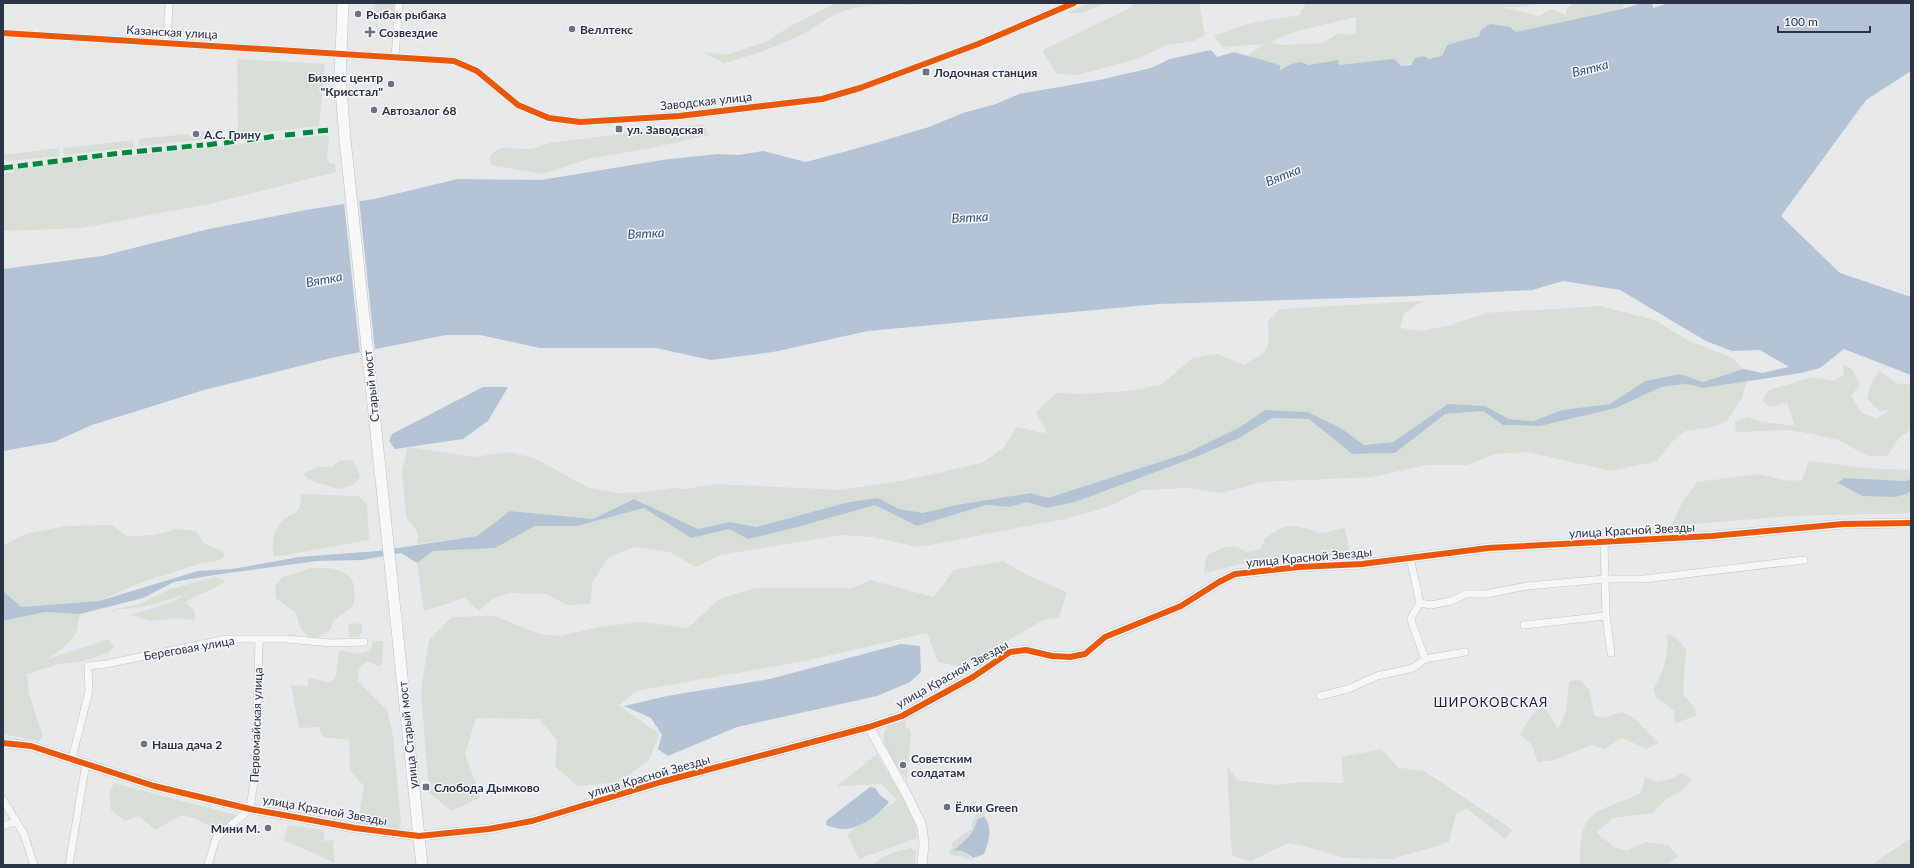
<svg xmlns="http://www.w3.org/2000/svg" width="1914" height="868" font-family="Lato,sans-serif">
  <rect width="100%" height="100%" fill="#e6e8ea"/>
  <!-- green -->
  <path fill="#d6ded6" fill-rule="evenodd" d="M375,3H394L393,18H374Z
    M836,3H914V5C891,3 857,4 836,14C823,20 812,30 799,36C775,48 750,56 724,63L703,52L726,55L768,41L789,27Z
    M1090,3H1107L1081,13H1067Z
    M1134,3H1153L1154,5L1164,3H1199L1205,35L1194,41L1167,45L1137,59L1077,75L1057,74L1045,56L1043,50L1130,8Z
    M1306,3H1542L1521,7H1502L1539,16L1552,9L1566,15V10L1572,3H1626L1621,9L1516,33L1479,36L1447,45L1442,56L1428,59L1424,56L1415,58L1412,63L1401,66L1369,62L1339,65L1338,60L1308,65L1291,64L1279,70L1245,63L1248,55L1265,44L1223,47L1213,36L1251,23L1300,15ZM1356,17V34L1347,35L1339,33L1323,43L1285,45L1269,43L1297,31Z
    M237,59L325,64L319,126L238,135Z
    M703,124L709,135L651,148L593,158L542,174L491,165L489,157L498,149L503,148L532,149L549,143Z
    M207,131L208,139L139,146L138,139L186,134L196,138L199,132Z
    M329,135L327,158L329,163L335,164L336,172L209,204L81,228L3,231V174L14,172V168Z
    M133,140L134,147L64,155L63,148Z
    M59,148V156L8,161L3,160V155Z
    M1423,301L1404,313L1400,328L1421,331L1451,325L1486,313L1600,306L1655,320L1689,341L1733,358L1743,369L1703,382L1680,374L1645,381L1610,404L1562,410L1533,421L1509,419L1485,406L1448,404L1393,442L1364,445L1342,429L1308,412L1265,410L1240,427L1187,453L1048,498L1031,493L956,505L923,513L899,509L878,498L849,502L756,527L730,522L698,529L634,499L593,519L510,511L477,536L417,544L418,533L406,517L402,471L408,447L474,457L508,452L534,458L589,488L619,493L647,492L671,488L686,489L717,484L841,490L906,480L982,463L1003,448L1017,427L1048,434L1036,412L1056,393L1083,394L1128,391L1161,385L1193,358L1217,354L1244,365C1270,350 1270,351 1268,321L1280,309Z
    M1843,365L1852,369L1860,384L1851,396L1862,413L1877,419L1890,410L1880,411L1867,399L1871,383L1879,371L1896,383L1911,385V429L1899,438L1887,456H1868L1838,440L1812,434L1789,430L1736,432L1735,422L1747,417L1763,422L1795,426L1787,403L1770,407L1762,400L1769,390L1813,377L1834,381L1844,374Z
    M1747,381L1742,398L1727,421L1717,426L1686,431L1673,441L1657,461L1611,471L1528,452L1495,454L1467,465H1427L1371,477L1260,482L1223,493L1188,488L1142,490L1107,507L1064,519L919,547L872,537L841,535L720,555L696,567L670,552L634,547L608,558L592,583L591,604L567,605L547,594L510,593L493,598L479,611L465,598L424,611L417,563L433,551L495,548L535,526H577L644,508L691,537L729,529L748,539L790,529L875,504L917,526L986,505L1009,507L1027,502L1046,508L1075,502L1201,455L1239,438L1272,418L1309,419L1352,454L1395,453L1445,414L1483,411L1503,425L1540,426L1616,408L1661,387L1686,384L1703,388Z
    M353,460L360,476L355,484L339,489L311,481L303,474L318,467H332L339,461Z
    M1809,461L1866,468L1911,470V478L1906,481L1844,478L1896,497L1911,492V513L1790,516L1671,526L1682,503L1697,482L1759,474L1789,481L1802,480Z
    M301,494L359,496L367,505L369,540L274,557C271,544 273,529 284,519C287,516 294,515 297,511C302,507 301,500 301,494Z
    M111,525L127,536L155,535L176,529L196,531L204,543L223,552L225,557L216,561L202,563L137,584L99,601L21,607L3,591V546L25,534L65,526Z
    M1296,526L1322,533L1345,528L1350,554L1344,557L1303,553L1258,560L1204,573L1206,557C1220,548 1231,542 1246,552L1261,549L1265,538L1283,527Z
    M1003,561L1029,576L1067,592L1059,617L1043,620L963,667L938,662L927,633L809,660L636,691L619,705L659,734L649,760L618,782L578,786L555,767L557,740L539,719L476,718L465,754L481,797L452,811L429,793L421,690L429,640L452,617L495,616L540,634L560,636L599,627L641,622L688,628L719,599L756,588H852L870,580L934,597L954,570Z
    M312,568C342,568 360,571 353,606L332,621V628L317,638L308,636L300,627L296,613L276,598L275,585L283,577Z
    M216,577L226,581C213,590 199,594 185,602L194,610L195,620L176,618L151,621L130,615L173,602L184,595L143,607L106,611L140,604L170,589Z
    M45,612L80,614L76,634L64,647L45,660L109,639L114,647L108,653L79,662L59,664L27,674L29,694L43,737L39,741L3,734V621Z
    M362,623V632L359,637H350L348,624Z
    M1667,634L1675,637L1686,649L1683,694L1695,708L1696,716L1675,723L1674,711L1656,697L1654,689C1664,668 1669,657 1667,634Z
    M373,641H383L382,665L378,666L367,661L359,669L358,681L387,710L393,736L401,824L397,830L358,821L364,786L350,771L349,740L322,737L319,727L299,728L291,685L307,686L309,678L331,683L336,676L339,650L359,654L370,651Z
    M1578,679L1589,689L1594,716L1603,718L1622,712L1635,719L1658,743L1647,749L1622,738L1604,749L1591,745L1555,760L1538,762L1532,745L1520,734L1531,716L1543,704L1558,729L1566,712L1569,682Z
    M905,721L906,728H909L911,732L907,780C898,767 875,743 887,727Z
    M1381,749L1399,768L1424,771L1513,830L1505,839L1466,808L1456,814L1449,842L1393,859L1346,858L1301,845L1288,843L1251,861L1232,856L1227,766L1237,780L1273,785L1302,782L1344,783L1341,757Z
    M877,754L915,818L917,838L859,859L847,834L897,800L882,784L837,786Z
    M1682,773L1692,779L1683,790L1666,799L1653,813L1613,818L1596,833L1616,848L1627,851L1645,842L1668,845L1678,856L1666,865H1580C1580,806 1594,815 1641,793L1645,776L1656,782L1671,779Z
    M114,783L132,788L240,816L232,826L216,830C206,825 192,814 180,816C176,817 162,827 155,830L139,816L125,821L111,810L109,794Z
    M981,806L985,807V814L976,821C976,834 963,842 954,850L968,853L972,860L949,854L953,842L971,829C972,819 976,816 977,808Z
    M288,825L324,830V841L334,840L333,848L335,863L284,840Z
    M1911,838V865H1871Z
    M911,848L916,851L915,865H873C884,854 896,851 911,848Z"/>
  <!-- water -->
  <path fill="#b4c4d5" d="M1641,3H1652L1653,8L1669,3H1911V71L1866,100L1781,216L1840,273L1911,297V375L1844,349L1820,368L1801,373L1703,388L1686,384L1661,387L1616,408L1540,426L1503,425L1483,411L1445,414L1395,453L1352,454L1309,419L1272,418L1239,438L1201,455L1075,502L1046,508L1027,502L1009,507L986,505L917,526L875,505L790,529L748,539L729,529L691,538L644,508L577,526H535L495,548L433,551L417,563L401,553L362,560L317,561L214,575L174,582L143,598L80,614L45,612L3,621V591L21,607L99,601L198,571L232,569L299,557L378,551L477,536L510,511L593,519L634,499L698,529L730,522L756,527L849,502L878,498L899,509L923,513L956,505L1031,493L1048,498L1187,453L1240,427L1265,410L1308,412L1342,429L1364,445L1393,442L1448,404L1485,406L1509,419L1533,421L1562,410L1610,404L1645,381L1680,374L1703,382L1743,369L1762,373L1789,367L1760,350L1732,351L1706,341L1620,290L1563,281L1532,290L1413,296L1159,304L868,331L773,352L711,360L656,348H540L480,335H446L331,358L204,390L92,425L54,442L3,451V269L102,256L209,229L306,210L374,199L458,179L541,180L669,159L718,154L739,155L763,151L806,162L862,147L929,127L963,113L996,104L1019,94L1099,80L1151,68L1170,59L1211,50L1217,57L1234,52L1280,65V70L1291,64L1302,62L1308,65L1338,60L1339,65L1394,59L1401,66L1411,65L1415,58L1424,56L1429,59L1442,56L1447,45L1479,36L1481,30L1490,24L1510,27L1516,32L1622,9Z
    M483,387H508L488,421L463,439L395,449L389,441L392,434Z
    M1844,478L1906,481L1911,478V492L1896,497L1863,496L1838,483Z
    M901,644L920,646L921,672L910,682L877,696L737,727L668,756L658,749L662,735L651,718L624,706L667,696L770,679Z
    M870,787L875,788L880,795L889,802C881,813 858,830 844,829C838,829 833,827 828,826L826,824L827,820Z
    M984,816C993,827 989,842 984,854L973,858C967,853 962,849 953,851C965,840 973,836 977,820Z"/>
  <!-- pier -->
  <path fill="#e6e8ea" d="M359,199L375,351L360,354L344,202Z"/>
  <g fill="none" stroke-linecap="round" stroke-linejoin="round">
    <defs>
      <path id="minor" d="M3,33L454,61L477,71L518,105L549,118L580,122L679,116L822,99L860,88L978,44L1074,3
        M167,42L169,3
        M395,57L399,3
        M1604,543L1606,616L1611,653
        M1410,558L1420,603L1411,618L1412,623L1425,659
        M1420,603L1431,605L1451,601L1466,594H1486L1527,586L1605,579H1644L1804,560
        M1524,625L1606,616
        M1320,696L1348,689L1377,676L1413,668L1425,659L1465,652
        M72,758L89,691L88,666L106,664L227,639H287L332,643L364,642
        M3,800L24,834L34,865
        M3,826L16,821
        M69,865L86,763
        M208,865L216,838L250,809L256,766L259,639"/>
      <path id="tertiary" d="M869,727L907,795L922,826L924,844L922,865
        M3,743L31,746L154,786L250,809L355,828L419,836L489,829L532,821L661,782L869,727L902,716L973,677L1010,652L1026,650L1052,656L1070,657L1085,654L1105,637L1181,606L1219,582L1235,574L1299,567L1362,564L1488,548L1712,536L1843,524L1911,523"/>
      <path id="primary" d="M343,3L340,78L345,139L422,865"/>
    </defs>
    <!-- minor casing -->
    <use href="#minor" stroke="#c4c6c8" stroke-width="8"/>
    <!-- tertiary casing -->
    <use href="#tertiary" stroke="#c4c6c8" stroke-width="10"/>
    <!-- primary casing -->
    <use href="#primary" stroke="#c2c5c8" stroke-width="12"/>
    <!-- minor -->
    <use href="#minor" stroke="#f5f6f7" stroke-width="7"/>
    <!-- tertiary -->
    <use href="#tertiary" stroke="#f5f6f7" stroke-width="9"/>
    <!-- primary -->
    <use href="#primary" stroke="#f8f8f8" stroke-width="11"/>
    <!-- quiet -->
    <path stroke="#00873e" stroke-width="5" stroke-dasharray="10 5" stroke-linecap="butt" d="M318,131L333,130
      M303,133L314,132
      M285,135L298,134
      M264,138L275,136
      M247,140L260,138
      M224,143L236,141
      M207,145L221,143
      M3,168L113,154L203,145"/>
    <defs>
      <path id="cycleway" d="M3,33L454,61L477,71L518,105L549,118L580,122L679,116L822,99L860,88L978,44L1074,3
        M3,743L31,746L154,786L250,809L355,828L419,836L489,829L532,821L661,782L869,727L902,716L973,677L1010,652L1026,650L1052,656L1070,657L1085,654L1105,637L1181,606L1219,582L1235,574L1299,567L1362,564L1488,548L1712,536L1843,524L1911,523"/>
    </defs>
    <!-- cycleway casing -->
    <use href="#cycleway" stroke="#f4f6f9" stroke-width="8"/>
    <!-- cycleway -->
    <use href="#cycleway" stroke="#e8590c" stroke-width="6"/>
  </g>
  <!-- markers -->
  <g fill="#6c737f" stroke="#f4f6f9" stroke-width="1.5">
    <circle cx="358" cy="14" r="4"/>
    <circle cx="572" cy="29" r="4"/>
    <path d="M368 26h4v4h4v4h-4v4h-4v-4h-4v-4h4z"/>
    <rect x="922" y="68" width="8" height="8" rx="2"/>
    <circle cx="391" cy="84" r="4"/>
    <circle cx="374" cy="110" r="4"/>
    <rect x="615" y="125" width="8" height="8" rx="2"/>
    <circle cx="196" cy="134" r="4"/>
    <circle cx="144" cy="744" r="4"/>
    <circle cx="903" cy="765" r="4"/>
    <rect x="422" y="783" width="8" height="8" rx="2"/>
    <circle cx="947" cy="807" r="4"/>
    <circle cx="268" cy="828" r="4"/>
  </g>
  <g text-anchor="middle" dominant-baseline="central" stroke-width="3" stroke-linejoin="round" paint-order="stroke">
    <!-- poi labels -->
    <g font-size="12" font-weight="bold" fill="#2b3445" stroke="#f4f6f9" text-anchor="start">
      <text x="366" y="14">Рыбак рыбака</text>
      <text x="580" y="29">Веллтекс</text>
      <text x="379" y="32">Созвездие</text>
      <text x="934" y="72">Лодочная станция</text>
      <text x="383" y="77" text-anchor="end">Бизнес центр<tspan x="383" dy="14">"Крисстал"</tspan></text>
      <text x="382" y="110">Автозалог 68</text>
      <text x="627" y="129">ул. Заводская</text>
      <text x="204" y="134">А.С. Грину</text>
      <text x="152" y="744">Наша дача 2</text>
      <text x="911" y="758">Советским<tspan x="911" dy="14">солдатам</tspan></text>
      <text x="434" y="787">Слобода Дымково</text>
      <text x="955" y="807">Ёлки Green</text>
      <text x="260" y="828" text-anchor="end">Мини М.</text>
    </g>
    <!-- street labels -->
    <g font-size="12" fill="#2b3445" stroke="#f4f6f9">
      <text transform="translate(172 32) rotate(3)">Казанская улица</text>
      <text transform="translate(706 101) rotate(-6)">Заводская улица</text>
      <text transform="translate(371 386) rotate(-96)">Старый мост</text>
      <text transform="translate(1632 530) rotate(-3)">улица Красной Звезды</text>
      <text transform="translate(1309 557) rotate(-5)">улица Красной Звезды</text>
      <text transform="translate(189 648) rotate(-10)">Береговая улица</text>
      <text transform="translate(952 674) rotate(-29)">улица Красной Звезды</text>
      <text transform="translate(256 725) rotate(-88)">Первомайская улица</text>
      <text transform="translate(408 735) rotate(-96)">улица Старый мост</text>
      <text transform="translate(649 776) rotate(-16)">улица Красной Звезды</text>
      <text transform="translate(325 810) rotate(10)">улица Красной Звезды</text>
    </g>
    <!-- water labels -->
    <g font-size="13" font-style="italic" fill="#34527a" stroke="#f4f6f9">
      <text transform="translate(1590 68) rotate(-14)">Вятка</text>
      <text transform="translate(1283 175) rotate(-22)">Вятка</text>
      <text transform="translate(970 217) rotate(-3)">Вятка</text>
      <text transform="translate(646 233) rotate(-3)">Вятка</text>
      <text transform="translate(324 279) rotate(-10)">Вятка</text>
    </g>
    <!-- neighbourhood labels -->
    <g font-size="13" letter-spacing="1" fill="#1d2536" stroke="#f4f6f9">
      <text x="1491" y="702">ШИРОКОВСКАЯ</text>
    </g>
  </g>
  <!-- border -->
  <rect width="1914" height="868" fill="none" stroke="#2b3445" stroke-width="8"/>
  <!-- scale -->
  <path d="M1778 26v6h92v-6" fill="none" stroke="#2b3445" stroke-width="2"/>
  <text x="1784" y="26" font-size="12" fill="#2b3445" stroke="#f4f6f9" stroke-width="3" paint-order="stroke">100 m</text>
</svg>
